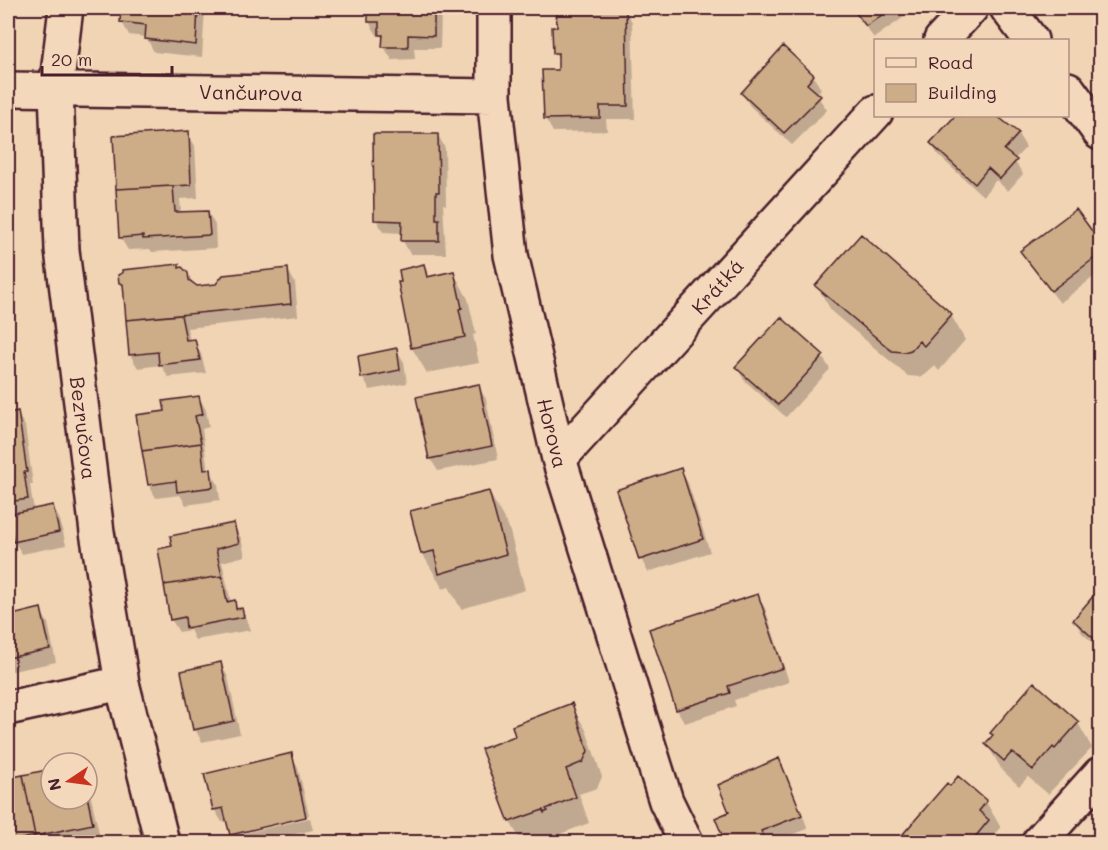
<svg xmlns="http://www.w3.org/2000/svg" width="1108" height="850" font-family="Mali,sans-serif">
  <rect width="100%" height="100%" fill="#f0d4b4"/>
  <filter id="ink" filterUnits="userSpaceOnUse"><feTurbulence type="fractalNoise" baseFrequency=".0167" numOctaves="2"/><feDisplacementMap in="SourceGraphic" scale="12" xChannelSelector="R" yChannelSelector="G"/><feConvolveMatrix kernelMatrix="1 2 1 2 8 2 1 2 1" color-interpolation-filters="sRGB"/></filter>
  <g filter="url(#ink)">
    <!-- shadow -->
    <path fill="#0003" d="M8,8H11V17H8V45Z
      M123,8H205L202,57L154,52L146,37L129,35L122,22Z
      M369,8H438L441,12L440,48H414L415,59L392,60L384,47V41L380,35H377L369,22Z
      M851,8H917L874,38Z
      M1093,8H1100V18L1093,9Z
      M625,9L632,22L635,119H606L607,131L553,132L545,118L560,71V62L555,52Z
      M813,76L821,89L816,94L827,110L792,145L750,106L742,93Z
      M957,116H995L1018,134L1026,147L1014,160L1023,174L1008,191L996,180L983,196L939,156L931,144Z
      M188,133L195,146L198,198L180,199L181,213L208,212L215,225L216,248L152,252L150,249L128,250L120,237L115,137Z
      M438,135L445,148L446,205L443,204L446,254H410L403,241V233L383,232L376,219Z
      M1075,211L1100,245V272L1060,303L1030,265L1022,252Z
      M178,266L187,274L197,288L288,270L295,283L298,316L187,328L190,341H194L201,354L206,373L168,377L161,365L138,368L130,355L125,290L120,282Z
      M424,266L430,278L454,273L468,299L476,334L473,335L479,363L427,373L412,348Z
      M817,286L951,315L965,340L939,371L935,366L925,375L920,377L908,376L832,312Z
      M396,349L404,362L407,383L370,390L362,377Z
      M822,356L830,369L786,417L744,380L737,367Z
      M478,386L486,399L498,459L438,471L430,458Z
      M199,397L206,410L209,427L202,429L208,471H210L218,484L220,500L186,505L180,495L156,498L149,485L137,416L167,412Z
      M17,413L25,426L33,485H30L34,511L53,507L60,520L66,545L22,554L14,541L11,516H8V414Z
      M680,470L688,483L710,552L648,572L641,559Z
      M489,492L509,528L525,590L461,609L449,587L443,589L422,553Z
      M233,525L241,538L245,556L222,562L231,602H234L239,610H242L251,630L195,640L190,630L179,632L171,619L174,547Z
      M1100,590V649L1082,633L1074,620Z
      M757,596L765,608L789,682L734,700L736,706L685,723L677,710L651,630Z
      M40,610L48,623L56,662L8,672V617Z
      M221,664L228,677L240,734L202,742L195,729Z
      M571,705L586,730L602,777L597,788L579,794L589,823L560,834V837L558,835L538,842H522L510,822L483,750L517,737Z
      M1078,723L1092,748L1048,794L1028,777L1019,786L1002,770L987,744Z
      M291,755L298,768L309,815L233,833V836L310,818L313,830L260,842H236L231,834L228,821L222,822L214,809Z
      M778,760L786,773L808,829L771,842H726L717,819L731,813Z
      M51,771V799H87V780L100,837L74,842H8V780Z
      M986,802L1001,828L995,834L1000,842H910L905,834Z
      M619,838L621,842H609Z"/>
    <!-- building -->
    <path fill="#cdad87" stroke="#4a1f2b" stroke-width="1.5" d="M121,8H198L196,45L145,39L146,25L120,22Z
      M368,8H434V36L408,35V47H382L383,35H379V22H368Z
      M556,8H626L628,106H600V118L544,119L542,70H558V53H553L552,27H557Z
      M852,8H892L866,26Z
      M783,46L814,75L807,84L821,96L784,133L741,93Z
      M955,116H997L1019,133L1004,150L1017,160L1000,179L988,168L975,184L930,143Z
      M189,131L191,185L116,189L113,136Z
      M373,134H438L439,192H436V219H439V241H401L402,221L374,220Z
      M173,186L175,212L208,211L210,235L143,239V236L119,238L116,189Z
      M1076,209L1100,242V254L1051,291L1020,251Z
      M861,234L952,314L924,346L919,341L911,350L904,352L892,351L815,286Z
      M179,264V268L182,267L188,273L189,280L197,286L216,284L223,275L288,268L291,304L126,320L123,284L119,283L118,275L122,273V270Z
      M424,264L427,277L454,271L462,308L459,309L465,337L411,348L398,282H401L399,270Z
      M181,315L186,340L195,339L200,360L159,365L158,352L129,355L126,320Z
      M781,317L824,355L778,405L735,367Z
      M397,348L400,370L361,378L358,356Z
      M479,384L492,446L429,459L416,397Z
      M199,396L203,414L195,416L201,443L142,451L136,415L165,411L163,401Z
      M18,411L27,472H24L28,499L8,502V413Z
      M201,443L204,470L211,469L213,487L177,492L176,481L148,485L142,451Z
      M681,468L703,539L639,560L616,490Z
      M489,491L506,554L439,574L434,551L421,554L410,511Z
      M53,505L59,532L13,542L9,514Z
      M234,523L239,543L216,549L222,576L164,585L158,549L172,546L170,536Z
      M222,576L227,602L235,600L236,609L242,608L244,617L186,628L185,617L170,620L164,585Z
      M1100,588V644L1073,620Z
      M758,594L783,668L728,686L730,693L676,710L649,629Z
      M41,608L50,649L8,658V616Z
      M221,662L234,721L193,730L181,671Z
      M1034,682L1079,722L1055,749L1053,747L1033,770L1012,752L1004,761L985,744L993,735L990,733Z
      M572,703L588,751L583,762L566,769L576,797L546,809L548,811L544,813L543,810L509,822L481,749L515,736L512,726Z
      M292,753L306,817L230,835L223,808L213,810L204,774Z
      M779,758L802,815L761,831L766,842H725L715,818L729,812L718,785Z
      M51,769V799H87V796L93,824L35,836L23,775Z
      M23,775L35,836L8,842V778Z
      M958,776L987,801L979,811L989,820L971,842H913L903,834L947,783L950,786Z"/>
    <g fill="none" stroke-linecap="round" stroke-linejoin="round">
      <defs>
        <path id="minor" d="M66,8L56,90L62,250L97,532L122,683L162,842
          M494,8V96L511,255L559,459L666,801L686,842
          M1007,8L1031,40
          M941,40L971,8
          M8,89L494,96
          M1068,89L1100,133
          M559,459L876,112
          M8,708L122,683
          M1039,842L1100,774"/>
      </defs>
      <!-- minor casing -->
      <use href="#minor" stroke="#4a1f2b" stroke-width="38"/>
      <!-- minor -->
      <use href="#minor" stroke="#f4d8bb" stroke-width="33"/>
    </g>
  </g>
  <g text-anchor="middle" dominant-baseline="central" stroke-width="4.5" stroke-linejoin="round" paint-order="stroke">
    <!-- street labels -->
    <g font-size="20" fill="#4a1f2b" stroke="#f4d8bb">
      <text transform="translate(251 92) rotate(1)">Vančurova</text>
      <text transform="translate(717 286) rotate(-48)">Krátká</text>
      <text transform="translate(84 428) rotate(83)">Bezručova</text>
      <text transform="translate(553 433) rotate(76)">Horova</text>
    </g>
  </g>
  <!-- margin -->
  <rect width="1108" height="850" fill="none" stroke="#f4d8bb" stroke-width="30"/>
  <rect x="15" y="15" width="1078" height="820" fill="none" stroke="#4a1f2b" stroke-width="2" filter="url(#ink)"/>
  <!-- legend -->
  <rect x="874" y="39" width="195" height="78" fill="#f4d8bb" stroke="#b08e81" stroke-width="1.5"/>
  <rect x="886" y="58" width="30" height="9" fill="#f4d8bb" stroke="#b08e81" stroke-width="1.5"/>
  <text x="928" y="69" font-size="18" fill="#4a1f2b">Road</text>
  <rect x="886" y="84" width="30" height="18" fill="#cdad87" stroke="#b08e81" stroke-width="1.5"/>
  <text x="928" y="99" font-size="18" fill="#4a1f2b">Building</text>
  <!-- north arrow -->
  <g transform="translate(69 781) rotate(257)"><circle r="28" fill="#f4d8bb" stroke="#b08e81" stroke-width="1.5"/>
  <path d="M0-4.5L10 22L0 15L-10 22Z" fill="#c8321e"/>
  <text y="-9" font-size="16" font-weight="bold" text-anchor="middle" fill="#4a1f2b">N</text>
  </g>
  <!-- scale -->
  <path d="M42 66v9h130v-9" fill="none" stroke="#4a1f2b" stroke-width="3"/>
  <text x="51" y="66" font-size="18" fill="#4a1f2b" stroke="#f4d8bb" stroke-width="4.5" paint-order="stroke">20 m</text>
</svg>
